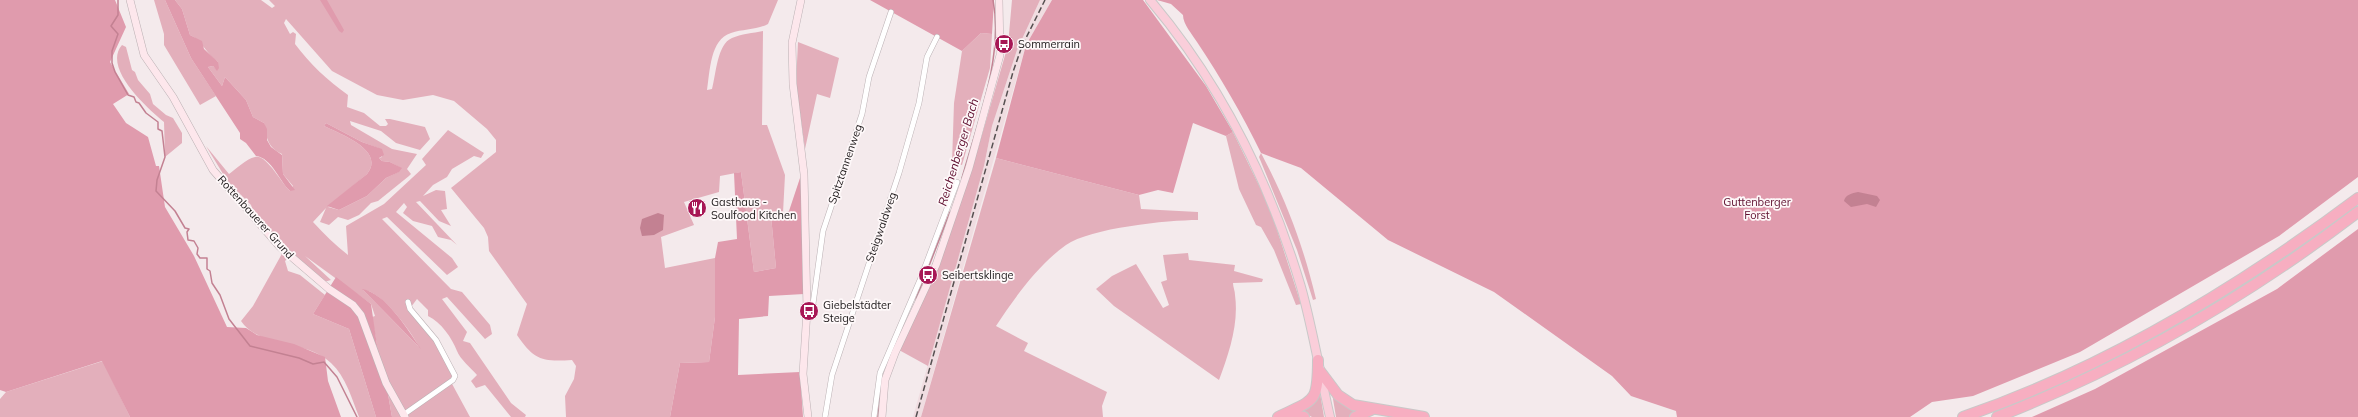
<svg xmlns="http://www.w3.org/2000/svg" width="2358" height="417" font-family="Mulish,sans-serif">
  <rect width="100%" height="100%" fill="#f4eaec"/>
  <!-- built -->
  <path fill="#f0dde1" d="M1040,0H1052L1026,45L921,417H913L984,166L992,126L1017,50Z"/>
  <!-- green -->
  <path fill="#e3afbb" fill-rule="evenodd" d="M154,0H165L191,58L216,96L200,105L164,45V34Z
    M175,0H261L272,8L275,6L269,0H778L768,24C757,30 743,29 731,33C710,39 710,72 707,90L712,89C716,75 717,44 732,38C741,34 753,33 763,31L762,125H767L785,175L783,213L771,216L776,268L754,272L741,172L720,176L719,192L684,202L694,225L661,237L665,268L715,258V317L709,362L680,363L670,417H566L565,396L574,379L576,366L572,360C542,362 534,360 517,335L527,304L489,251L488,237L484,228L451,188L496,152V140L487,129L454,101L433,95L403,100L377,95L332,71L286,19L284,23L290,34L293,32L296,34L295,44C310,64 327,80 348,95L347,107L364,113L380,126H386L388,124L385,119H390L425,127L430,139L420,150L396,143L381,131L350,121L351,125L392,149L417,154L407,169L411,174L409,176L378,201L371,203L359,215L348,220L338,217L329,225L320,222L326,208L313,222C324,234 335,245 348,255L346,226L384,204L426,165L422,159L448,130L484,153L481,158L474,156L452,169L447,177L433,185L423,196L436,190L445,191L447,209L441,210L451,226L439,221L420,201L416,202L457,245L451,240L438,237L432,226L413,221L403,213L407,207L404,203L396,212L452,258L458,267L447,275L387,217L382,219L451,289L462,292L490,325L492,334L485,339L447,297L442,299L467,332L463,341L470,343L511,403L526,415L525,417H511L485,385L476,388L471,381L477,375C471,368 460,359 457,351C452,338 441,322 428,316V310L417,299L411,307L436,340L454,372L451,382L470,417H392L386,383L372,348L377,345L372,317L375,316L371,304L305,256L331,280L324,282L290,256L285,261L288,271L300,275L325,295L313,314L349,329L376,417H359C352,399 346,377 331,363C307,339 259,348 241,321L253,306L284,250L255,219L251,205L228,182L206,146L229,174C236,169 246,159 255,157C266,153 282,184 290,191L293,186L283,174L282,154C268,148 266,137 264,123L253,117L246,100L225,77L222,86L208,67L213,66L217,70L218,62C207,55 202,40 190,35L182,9ZM326,123L362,142L378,148L382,157L379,158L382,161L390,162L399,167L398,172L386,178L367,196L339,210L328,207L367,174C386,150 340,134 324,126ZM363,290C381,290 411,331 419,347Z
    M1012,0H1040L1017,50L992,126L984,166L928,366L899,350L973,166L1008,45Z
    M981,33L992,34L990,68L962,165L952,163L954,103L962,51Z
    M798,42L839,58L830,98L817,94L805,149L796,83Z
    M122,45L126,47L132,70L135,72L138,80L150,94L153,104L166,115L173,118L182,133V143L165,157L164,122C148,109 102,68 122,45Z
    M1233,132L1270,208L1301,304L1296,305L1274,250L1261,227L1256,225L1239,189L1226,136Z
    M1261,153C1287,202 1303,245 1316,299L1313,300L1297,250L1259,157Z
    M996,158L1139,195L1141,209L1198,212V220C1168,220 1090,228 1066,245C1038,265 1015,297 996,326L1028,343L1024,351L1107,392L1102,406L1103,417H921Z
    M1188,253L1189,260L1235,265L1234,271L1263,279L1262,282L1233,283C1233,287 1235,291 1235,295C1239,324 1229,353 1219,380L1114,306L1096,289L1112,276L1136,264L1163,308L1169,305L1161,282L1167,280L1163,255Z
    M103,361L130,417H0V399L6,392Z
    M1320,393L1324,417H1312L1300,411Z
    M1332,393L1364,409L1351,417H1336Z"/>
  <!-- forest -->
  <path fill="#e09bad" d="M0,0H115L126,27L110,62L129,94L113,104L126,123L148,137L156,166H159L165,207L194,256L227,327L246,328L257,335L294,344L325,357L328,381L341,417H130L102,361L6,392L0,390Z
    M165,0H175L182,9L190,35L202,41L204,49L218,62L219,68L217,71L213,66L208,67L222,86L225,77L246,100L253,117L264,123L267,129V140L271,147L282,155L283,174L295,190L290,191C279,181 272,158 256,156L246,143L240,139V133L191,58Z
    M320,0H327L344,30L342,33L339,31Z
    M870,0H994L992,34L981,33L962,51Z
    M1052,0H1143L1206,86L1233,132L1226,136L1193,123L1173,193L1158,190L1139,195L996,158L1026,45Z
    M1157,0H2358V177L2279,236L2080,352L1973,396L1932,402L1910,417H1677L1676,411L1631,396L1612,376L1494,292L1388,240L1301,168L1261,153C1242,114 1221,78 1197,42C1192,34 1183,24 1183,15L1171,4Z
    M326,123L362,142L382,149L384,155L379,158L382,161L390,162L402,168L399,172L386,178L367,196L339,210L327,206L367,174C386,150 340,134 324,126Z
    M741,172L754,272L776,268L771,216L789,211L801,175L804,294L769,296L768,316L739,319L738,375L800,372L803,417H670L680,363L709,362L715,317V258L718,242L737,239L734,173Z
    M2358,229V417H2032L2095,389L2277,289Z
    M336,277L371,304L377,345L372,349L386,383L392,417H376L349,329L313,314Z
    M362,289C386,293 408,330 421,349Z"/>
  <!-- water -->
  <path fill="#c38192" d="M1858,192L1877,196L1880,200L1876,207L1867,204L1851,207L1844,201C1845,195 1852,193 1858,192Z
    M658,213L664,215L663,230L654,235L642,236L640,228L642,219Z"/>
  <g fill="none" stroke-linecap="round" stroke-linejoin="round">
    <!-- stream -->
    <path stroke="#c38192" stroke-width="1.5" d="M118,0V15L111,26L118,34L112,51V63L115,72L128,95L134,97L136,102L139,103L146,113L158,122V129L162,131L165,157L157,180L156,191L175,211L185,228L189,229L187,232L188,240L194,241L198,248L197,254L200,258H207V269L210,271L212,283L220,295L229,319L250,346L299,358L313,364L324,362L337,377L357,417
      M962,178C977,124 1004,56 993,0
      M916,299L950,212
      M896,343L904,326
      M878,417L881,390"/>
    <defs>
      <path id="street" d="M808,313L813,304L823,231L862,114L869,77L891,12
        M403,415L453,380L455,376L436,340L410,309L408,302
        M825,417L832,375L899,173L919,103L927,57L937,37
        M874,417L880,373L920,280L957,182"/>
      <path id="secondary" d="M130,0L144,55L173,97L213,170L280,247L329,289L353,305L361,315L386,383L405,417
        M801,0L792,43L793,84L804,174L807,310L803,374L808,417
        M882,417L885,380L895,353L936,265L969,168L1000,55L999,0"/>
      <path id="primary" d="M1150,0C1220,83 1270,183 1301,287C1313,330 1320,374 1330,417"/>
      <path id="highway" d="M1320,371L1338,395L1353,405L1424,417
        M1288,414L1304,417
        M1278,417C1314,399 1318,405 1318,360
        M1355,417L1371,410
        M1963,417C2106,368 2238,288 2358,198
        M1997,417C2126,367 2248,296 2358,212"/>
    </defs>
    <!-- street casing -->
    <use href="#street" stroke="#bbb1b4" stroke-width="6"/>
    <!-- secondary casing -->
    <use href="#secondary" stroke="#bbb1b4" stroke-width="8"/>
    <!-- primary casing -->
    <use href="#primary" stroke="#c9c8c8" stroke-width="10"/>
    <!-- highway casing -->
    <use href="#highway" stroke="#c9c8c8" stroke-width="12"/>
    <!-- street -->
    <use href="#street" stroke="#fff" stroke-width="5"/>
    <!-- secondary -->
    <use href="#secondary" stroke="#fde7ec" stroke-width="7"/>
    <!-- primary -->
    <use href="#primary" stroke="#faceda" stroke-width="8"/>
    <!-- highway -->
    <use href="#highway" stroke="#f7aec1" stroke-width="10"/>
    <!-- rail -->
    <path stroke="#565051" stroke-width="1.5" stroke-dasharray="6 3" stroke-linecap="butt" d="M916,417L1013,72L1022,46L1045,0"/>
  </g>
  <!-- icons -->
  <defs>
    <symbol id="bus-disc" viewBox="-11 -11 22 22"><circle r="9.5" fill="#a71755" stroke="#fef8f9"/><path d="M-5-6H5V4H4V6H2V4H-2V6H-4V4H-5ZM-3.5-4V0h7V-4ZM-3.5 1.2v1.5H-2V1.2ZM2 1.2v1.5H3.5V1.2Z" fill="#fff"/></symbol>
    <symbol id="restaurant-disc" viewBox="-11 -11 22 22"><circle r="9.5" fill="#a71755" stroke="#fef8f9"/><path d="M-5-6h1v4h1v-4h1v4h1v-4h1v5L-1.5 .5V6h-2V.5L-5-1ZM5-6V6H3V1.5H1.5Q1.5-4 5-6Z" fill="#fff"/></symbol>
  </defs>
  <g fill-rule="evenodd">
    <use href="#bus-disc" x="993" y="33" width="22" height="22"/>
    <use href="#restaurant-disc" x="686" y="197" width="22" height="22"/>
    <use href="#bus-disc" x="917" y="264" width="22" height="22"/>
    <use href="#bus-disc" x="798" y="300" width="22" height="22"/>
  </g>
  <g text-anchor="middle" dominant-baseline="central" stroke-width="3.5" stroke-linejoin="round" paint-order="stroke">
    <!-- poi labels -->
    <g font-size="11" fill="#1d191a" stroke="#fef8f9" text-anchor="start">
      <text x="1018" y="44">Sommerrain</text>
      <text x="711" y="202">Gasthaus -<tspan x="711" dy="13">Soulfood Kitchen</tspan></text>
      <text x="942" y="275">Seibertsklinge</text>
      <text x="823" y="305">Giebelstädter<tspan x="823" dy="13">Steige</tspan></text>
    </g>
    <!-- street labels -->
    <g font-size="11" fill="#1d191a" stroke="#fef8f9">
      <text transform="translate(845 164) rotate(-71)">Spitztannenweg</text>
      <text transform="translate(256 217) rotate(48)">Rottenbauerer Grund</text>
      <text transform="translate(881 227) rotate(-71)">Steigwaldweg</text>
    </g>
    <!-- park labels -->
    <g font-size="11" fill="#5e0e2e" stroke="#fef8f9">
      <text x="1757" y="202">Guttenberger<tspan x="1757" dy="13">Forst</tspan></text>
    </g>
    <!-- water labels -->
    <g font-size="12" font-style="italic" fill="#5e0d2e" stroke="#fef8f9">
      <text transform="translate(958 152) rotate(-73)">Reichenberger Bach</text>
    </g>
  </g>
</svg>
